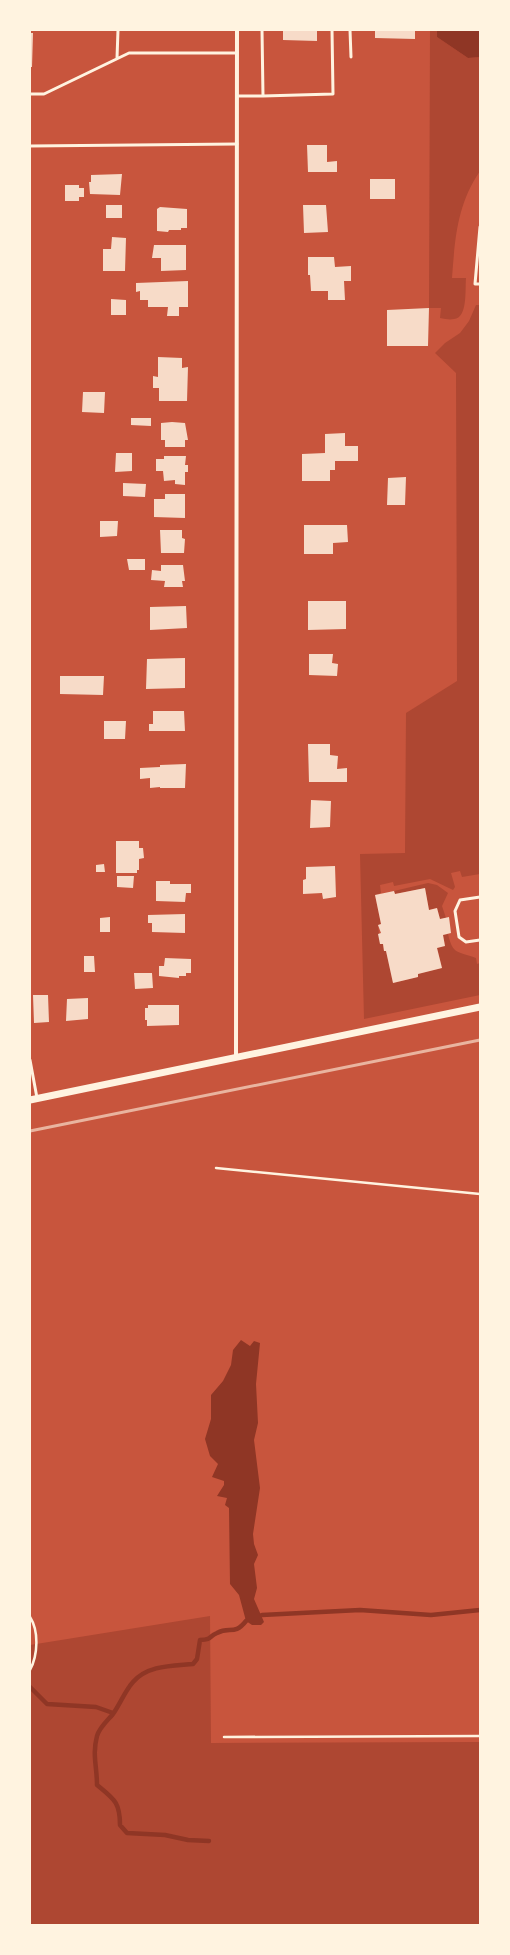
<svg xmlns="http://www.w3.org/2000/svg" width="510" height="1955" font-family="'Exo 2',sans-serif">
  <rect width="100%" height="100%" fill="#c8553d"/>
  <!-- green -->
  <path fill="#ae4732" d="M430,30H437V37L468,58L480,57V171C457,205 455,238 452,278H466C465,289 468,318 454,319C450,320 445,319 440,318L441,308H429Z
    M476,305H480V874L462,877L460,871L451,873L455,887L453,890L430,879L394,886L393,882L380,885L381,893L375,895L381,924L378,925L380,944H383L384,951H386L393,983L418,977V974L442,968L437,948L445,945L443,935L448,934C453,955 457,951 476,958L477,964L480,963V995L364,1019L360,854L405,853L406,713L457,681L456,373L435,353L445,343L460,333L469,321Z
    M428,883L437,885L448,893L442,906L446,918L440,919L437,908L429,910L425,888L395,894L394,891Z
    M210,1616L211,1743L480,1742V1925H30V1645Z"/>
  <!-- water -->
  <path fill="#8f3625" d="M437,30H480V57L468,58L437,37Z
    M241,1340L250,1346L254,1341L260,1343L256,1384L258,1423L254,1440L260,1488L253,1534L254,1544L258,1555L254,1564L257,1588L254,1599L264,1622L261,1625H252L246,1621L239,1595L230,1584L229,1508L225,1505L227,1498L217,1496L224,1485V1481L212,1477L218,1464L210,1456L205,1439L211,1419V1395L223,1381L231,1365L233,1350Z"/>
  <g fill="none" stroke-linecap="round" stroke-linejoin="round">
    <!-- stream -->
    <path stroke="#8f3625" stroke-width="4.5" d="M262,1615L360,1610L431,1615L480,1610
      M30,1687L47,1704L96,1707L113,1713
      M209,1841L188,1840L165,1835L127,1833L120,1825C120,1802 114,1799 97,1785C97,1766 92,1755 97,1736C99,1728 108,1720 113,1714C120,1704 125,1691 133,1682C148,1665 172,1666 193,1664L197,1659L200,1640C213,1639 208,1637 217,1633C230,1626 234,1636 246,1621"/>
  </g>
  <!-- building -->
  <path fill="#f7dbc8" d="M283,30H317V41L283,40Z
    M375,30H415V39L375,38Z
    M30,33H33L32,67H30Z
    M307,145H327V162L337,161V172H308Z
    M122,174L120,195L90,194L89,182H91V175Z
    M370,179H395V199H370Z
    M65,185H79V188H84V197H79V201H65Z
    M106,205H122V218H106Z
    M303,205H326L328,232L304,233Z
    M160,207L187,209V228H181V230H169L168,232L157,231V209Z
    M112,237L126,238L125,271H103V249H111Z
    M154,245H186V270L161,271V258H152Z
    M308,257H334L335,267L351,266V281H344L345,300H328V291H311L310,275H308Z
    M188,281V307H179V316H167L168,307H148V300H140V291L136,292V283Z
    M111,299L126,300V315H111Z
    M429,308L428,346H387V310Z
    M158,357L182,358V368L188,367L187,401H159V388H153V376L158,377Z
    M83,392H105L104,413L82,412Z
    M131,418H151V426L131,425Z
    M172,422L185,423L188,440H185V447H165V440H161V423Z
    M345,433V446H358V461H335V470H330V481H302V454L325,453V434Z
    M116,453H132V471L115,472Z
    M164,456H186L185,465H188V472H185V485L175,484V480L164,481L163,471H156V459H164Z
    M406,477L405,505H387L388,478Z
    M123,483L146,484L145,497L123,496Z
    M165,494H185V518L154,517V499H165Z
    M100,521H118L117,536L100,537Z
    M304,525H347L348,542L333,543V554H304Z
    M160,530H182V538L185,539L184,553H161Z
    M127,559H145V570H129Z
    M161,565H183L185,581H182L183,587H164L165,581L151,580L152,570L161,571Z
    M308,601H346V629L308,630Z
    M186,606L187,628L150,630V607Z
    M309,654H333L332,663L338,664L337,676L309,675Z
    M185,658V688L146,689L147,659Z
    M60,676H104L103,695L60,694Z
    M153,711H184L185,731H149V724H153Z
    M104,721H126L125,739H104Z
    M308,744H330V755L338,756L337,769L347,768V782H309Z
    M186,764L185,788H160V787L150,788V778L140,779V768L160,767V765Z
    M311,800L331,801L330,827L310,828Z
    M116,841H139V848H143L144,858L139,859V870H137V873H116Z
    M104,864L105,872H96V865Z
    M335,866L336,897L323,899L322,893L303,894V880L306,879V867Z
    M117,876H134L133,888L117,887Z
    M156,881H170V884H191V893H186L185,902L156,901Z
    M425,888L429,910L437,908L440,919L449,917L451,933L443,935L445,946L437,948L442,968L418,974V977L393,983L386,951H384L383,944H380L378,934L381,933L378,925L381,924L375,895L394,891L395,894Z
    M185,914V933L152,932V923H148V915Z
    M110,917V932H100V918Z
    M84,956H94L95,972H84Z
    M165,958L191,959V973H186V976H179V978L159,976V966H164Z
    M134,973H152L153,988L135,989Z
    M33,995H48L49,1022L34,1023Z
    M88,998V1019L66,1021L67,999Z
    M148,1005H179V1025L147,1026V1020H145V1008H148Z"/>
  <g fill="none" stroke-linecap="round" stroke-linejoin="round">
    <!-- path -->
    <path stroke="#fff3e0" stroke-width="2.5" d="M216,1168L480,1194
      M30,1617C39,1631 38,1655 30,1670
      M224,1737L480,1736"/>
    <!-- service -->
    <path stroke="#fff3e0" stroke-width="3" d="M350,30L351,57
      M117,58L118,30
      M30,94H44L129,53H237
      M237,96H263L262,30
      M263,96L333,94L332,30
      M30,146L237,144
      M480,227L475,284H480
      M480,897L460,900L455,911L459,937L466,942L480,940
      M30,1060L37,1098"/>
    <!-- minor -->
    <path stroke="#fff3e0" stroke-width="4" d="M236,1057L237,30"/>
    <!-- tertiary -->
    <path stroke="#fff3e0" stroke-width="7" d="M30,1100L480,1007"/>
    <!-- rail -->
    <path stroke="#e9b49f" stroke-width="3" d="M30,1131L480,1040"/>
  </g>
  <!-- border -->
  <rect width="510" height="1955" fill="none" stroke="#fff3e0" stroke-width="62"/>
</svg>
